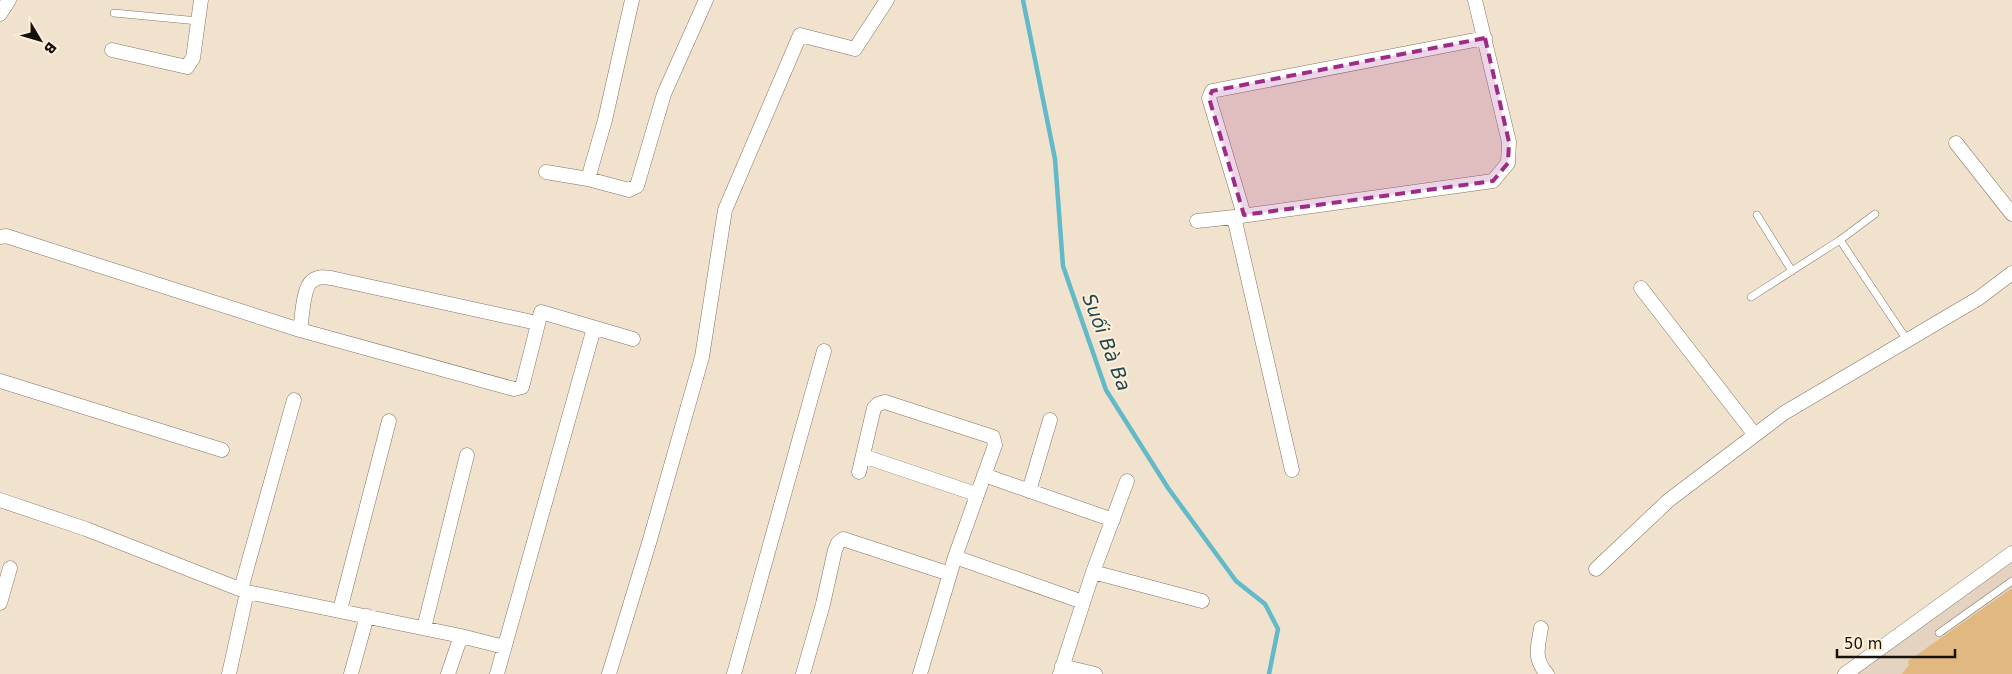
<svg xmlns="http://www.w3.org/2000/svg" width="2012" height="674" font-family="'DejaVu Sans',sans-serif">
  <rect width="100%" height="100%" fill="#f1e2ce"/>
  <!-- industrial -->
  <path fill="#e5d3c2" d="M2012,557V674H1851Z"/>
  <g fill="none" stroke-linecap="round" stroke-linejoin="round">
    <!-- stream -->
    <path stroke="#62bac8" stroke-width="4.5" d="M1023,0L1055,159L1063,266L1106,390L1168,488L1236,581L1265,604L1278,629L1269,674"/>
  </g>
  <!-- building -->
  <path fill="#e1b980" d="M2012,588V674H1902L1909,665L1908,661Z"/>
  <g fill="none" stroke-linecap="round" stroke-linejoin="round">
    <defs>
      <path id="service" d="M114,13L198,21
        M1757,215L1792,271
        M1840,240L1907,340
        M1751,297L1840,240L1875,214
        M1939,633L2012,581"/>
      <path id="minor" d="M0,14L9,0
        M112,50L187,67L193,58L201,0
        M1956,143L2012,214
        M546,172L588,179L629,190L637,186L664,94L706,0
        M588,179L605,120L632,0
        M1244,215L1209,98L1212,91L1485,38
        M1197,221L1234,217
        M0,237L6,236L300,330L514,389L522,387L541,312L633,339
        M1641,288L1755,435
        M300,330C302,319 303,287 312,281C318,276 325,277 331,278L537,323
        M0,381L222,450
        M863,456L976,494
        M1292,470L1234,217L1493,181L1508,163L1509,142L1475,0
        M859,472L874,408L878,404L885,402L993,437L995,445L955,557L920,674
        M984,475L1113,520
        M1029,491L1050,420
        M0,500L86,529L247,592L461,636
        M955,557L1083,602
        M1596,569L1669,500L1784,413L1979,298L2012,273
        M1093,572L1127,481
        M241,589L294,400
        M0,603L10,568
        M340,610L389,421
        M424,628L467,455
        M1541,628C1538,647 1533,658 1547,674
        M1062,666L1095,674
        M229,674L247,592
        M351,674L367,616
        M448,674L461,636L504,647
        M497,674L594,328
        M609,674L649,543L702,357L725,210L800,35L855,49L887,0
        M734,674L824,351
        M803,674L823,604L835,550L838,543L843,539L950,574
        M1060,674L1093,572L1202,601
        M1845,674L2012,553"/>
    </defs>
    <!-- service casing -->
    <use href="#service" stroke="#827563" stroke-width="8"/>
    <!-- minor casing -->
    <use href="#minor" stroke="#827563" stroke-width="15"/>
    <!-- service -->
    <use href="#service" stroke="#fff" stroke-width="7"/>
    <!-- minor -->
    <use href="#minor" stroke="#fff" stroke-width="14"/>
  </g>
  <!-- marked area -->
  <path fill="#9e2b87" fill-opacity="0.2" stroke="#9e2b87" stroke-width="4" stroke-dasharray="10 6" stroke-linejoin="round" d="M1485,38L1509,142L1508,163L1493,181L1244,215L1209,98L1212,91Z"/>
  <g text-anchor="middle" dominant-baseline="central" stroke-width="4" stroke-linejoin="round" paint-order="stroke">
    <!-- water labels -->
    <g font-size="19" font-style="italic" fill="#20494f" stroke="#feefdb">
      <text transform="translate(1107 342) rotate(69)">Suối Bà Ba</text>
    </g>
  </g>
  <!-- north arrow -->
  <g transform="translate(40 40) rotate(128)" stroke="#feefdb" stroke-width="4" paint-order="stroke">
  <path d="M0-4L9 19L0 12L-9 19Z" fill="#16110a"/>
  <text y="-8" font-size="14" font-weight="bold" text-anchor="middle" fill="#16110a">B</text>
  </g>
  <!-- scale -->
  <path d="M1837 649v8h118v-8" fill="none" stroke="#16110a" stroke-width="2.5"/>
  <text x="1844" y="649" font-size="15" fill="#16110a" stroke="#feefdb" stroke-width="4" paint-order="stroke">50 m</text>
</svg>
